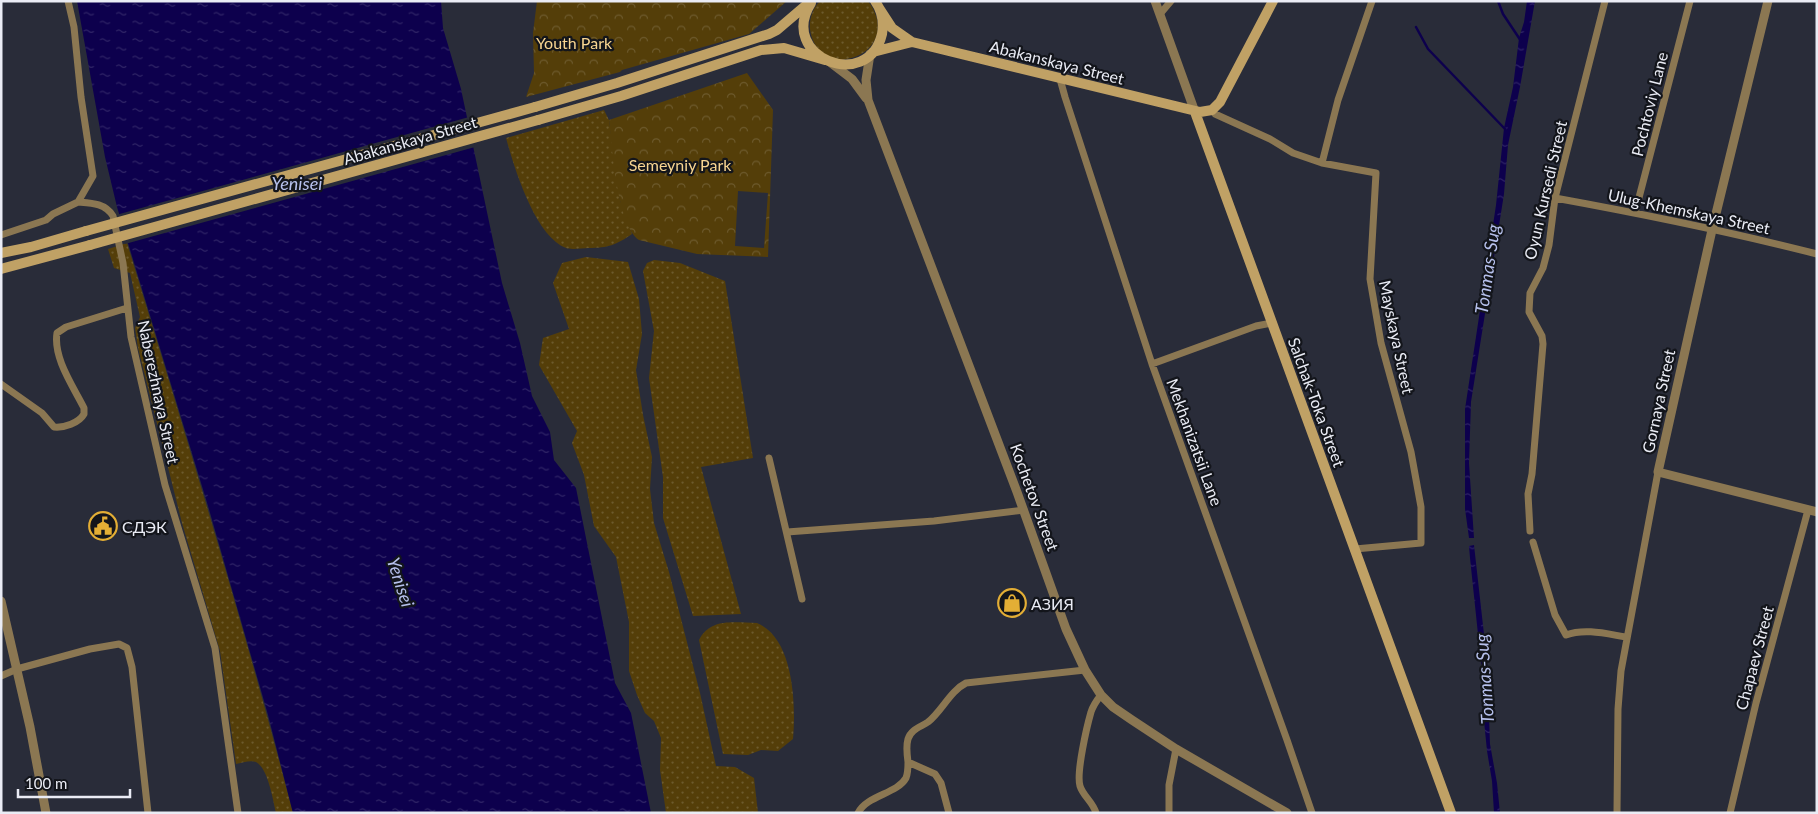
<svg xmlns="http://www.w3.org/2000/svg" width="1818" height="814" font-family="Lato,sans-serif">
  <defs>
    <pattern id="grass-dots" width="8" height="8" patternUnits="userSpaceOnUse" patternTransform="scale(1.25)"><rect width="8" height="8" fill="#543e09"/><path d="M2 2h.1M6 6h.1" fill="none" stroke="#6d5a2d" stroke-width="1.8" stroke-linecap="round"/></pattern>
    <pattern id="park-crowns" width="20" height="18" patternUnits="userSpaceOnUse" patternTransform="scale(1.25)"><rect width="20" height="18" fill="#543e09"/><path d="M2 6a3 3 0 1 1 6 0M12 15a3 3 0 1 1 6 0" fill="none" stroke="#6d5a2d"/></pattern>
    <pattern id="water-ripples" width="26" height="14" patternUnits="userSpaceOnUse" patternTransform="scale(1.25)"><rect width="26" height="14" fill="#0d004d"/><path d="M2 4q2-2 4 0t4 0M15 11q2-2 4 0t4 0" fill="none" stroke="#302567"/></pattern>
  </defs>
  <rect width="100%" height="100%" fill="#292c39"/>
  <!-- grass -->
  <path fill="url(#grass-dots)" d="M820,1H868C907,53 818,87 810,29C809,19 813,8 820,1Z
    M604,110L609,120L620,200L632,234C616,245 608,248 589,248C582,248 572,250 566,248C535,237 514,167 506,138Z
    M127,243C185,433 243,621 293,813H276C273,800 268,768 256,762C250,760 242,763 236,764L220,651L182,523L138,348L135,328L140,317L130,273L114,268L108,249Z
    M586,257L628,262L639,299L642,334L636,370L643,415L652,457L650,489L654,523L669,572L700,693L716,766L735,767L754,778L758,813H666L660,770L661,738L654,721L645,713L637,695L629,671V622L616,557L594,526L584,475L572,443L577,431L539,365L543,338L569,329L553,283L562,263Z
    M654,260L680,263L725,281L753,458L701,467L741,614L693,616L663,518V477L649,378L654,331L643,271L647,263Z
    M757,623C794,638 796,705 793,739L778,751L761,750L748,755L723,754L699,640C711,617 735,623 757,623Z"/>
  <!-- park -->
  <path fill="url(#park-crowns)" fill-rule="evenodd" d="M537,1H787L749,34L622,70L620,72L526,97L534,73L533,33Z
    M747,73L773,110L768,257L697,254L639,240C617,225 612,147 609,120ZM738,191L768,193L764,248L735,246Z"/>
  <!-- water -->
  <path fill="url(#water-ripples)" d="M77,1H441L443,28L461,89L502,283L520,343L532,396L550,432L554,460L576,488L615,683L631,713L651,813H293L268,715L208,506L117,207L105,157Z
    M1527,1H1535L1520,87L1508,145L1504,194L1471,402L1469,463L1474,538H1469L1465,509V409L1496,205L1504,128L1513,87L1519,38L1524,22Z
    M1474,545L1487,661L1490,744L1497,783L1500,813H1494L1492,781L1487,751L1484,721L1483,668L1481,663L1470,558L1469,546Z"/>
  <!-- pier -->
  <path fill="#292c39" d="M469,117L475,147L125,244L116,215Z"/>
  <g fill="none" stroke-linecap="round" stroke-linejoin="round">
    <!-- stream -->
    <path stroke="#0d004d" stroke-width="2.5" d="M1498,1L1503,14L1521,41
      M1416,27L1428,49L1505,129"/>
    <!-- minor -->
    <path stroke="#8b7752" stroke-width="7" d="M68,1L74,27L81,97L93,176L78,202
      M1160,14L1171,1
      M1060,79L1065,97L1152,364L1287,740L1312,813
      M1212,110L1215,114L1270,139L1293,153L1322,163L1376,173L1370,279L1381,343L1411,452L1421,507V543L1355,549
      M1322,163L1338,100L1372,1
      M1555,198C1643,214 1731,232 1817,254
      M78,202C91,203 105,203 113,216L123,263L131,337L165,485L215,648L238,813
      M1635,213L1690,1
      M1,235L46,220L53,214L78,202
      M1152,364L1256,326L1272,323
      M1,384L42,413L54,427C64,428 79,423 84,414V408C73,386 53,358 57,333L66,327L127,308
      M769,458L802,599
      M1530,531L1528,494L1532,474L1543,344L1542,336L1529,312L1530,293L1543,268L1549,245L1555,198L1605,1
      M787,532L934,521L1024,510
      M1533,542L1555,615L1566,635C1585,628 1607,634 1626,637
      M1,676L17,669L90,649L119,644L127,648L132,667L148,813
      M858,813C867,795 897,794 906,778C908,773 908,767 908,762
      M949,813L941,783L935,774L908,762C907,755 906,746 908,739C911,729 921,727 928,722C942,711 950,691 966,683L1085,670
      M1096,813C1093,802 1083,796 1080,786C1076,773 1087,726 1091,712C1093,706 1097,700 1101,695
      M1169,813V785L1176,749
      M1617,813L1618,709L1621,671L1658,472
      M1730,813L1756,703L1808,510"/>
    <!-- tertiary -->
    <path stroke="#8b7752" stroke-width="9" d="M1155,1L1195,112
      M1768,1L1712,230L1658,472L1817,512
      M870,54L866,80L868,100L1017,492L1066,629L1085,670L1101,695L1113,707L1132,720L1176,749L1287,813
      M831,63L852,79L866,98
      M1,601L30,727L46,813"/>
    <!-- secondary -->
    <path stroke="#c0a165" stroke-width="10" d="M811,3C777,57 868,93 882,34C884,23 882,11 875,1
      M879,8L892,28L912,42L1200,112L1212,110L1220,102L1273,1
      M873,52L912,42
      M535,107L617,83L769,34L777,30L811,1
      M1195,112L1451,813
      M538,120L621,96L761,50L784,48L825,60
      M1,253L31,247L86,231
      M1,269L90,245"/>
    <!-- secondary-bridge -->
    <path stroke="#c0a165" stroke-width="10" d="M86,231L535,107
      M90,245L538,120"/>
  </g>
  <!-- icons -->
  <defs>
    <symbol id="civic-ring" viewBox="-11 -11 22 22"><circle r="9.5" fill="#13151b" stroke="#e3ae35" stroke-width="1.5"/><path d="M-.6-6.5H3V-4.5H.6V-3L4-1V1h2V6H-6V1h2V-1L-.6-3ZM-1.2 2.5V6h2.4V2.5Z" fill="#e3ae35"/></symbol>
    <symbol id="shop-ring" viewBox="-11 -11 22 22"><circle r="9.5" fill="#13151b" stroke="#e3ae35" stroke-width="1.5"/><path d="M-5-2.5h2.3a2.7 3.5 0 0 1 5.4 0H5L5.5 6h-11ZM-1.5-2.5h3a1.5 2.3 0 0 0-3 0Z" fill="#e3ae35"/></symbol>
  </defs>
  <g fill-rule="evenodd">
    <use href="#civic-ring" x="87" y="510" width="32" height="32"/>
    <use href="#shop-ring" x="996" y="587" width="32" height="32"/>
  </g>
  <g text-anchor="middle" dominant-baseline="central" stroke-width="4.5" stroke-linejoin="round" paint-order="stroke">
    <!-- park labels -->
    <g font-size="16" fill="#f8d591" stroke="#13151b">
      <text x="574" y="42">Youth Park</text>
      <text x="680" y="164">Semeyniy Park</text>
    </g>
    <!-- street labels -->
    <g font-size="16" fill="#eaecf5" stroke="#13151b">
      <text transform="translate(1057 62) rotate(14)">Abakanskaya Street</text>
      <text transform="translate(1649 104) rotate(-76)">Pochtoviy Lane</text>
      <text transform="translate(410 140) rotate(-16)">Abakanskaya Street</text>
      <text transform="translate(1545 190) rotate(-77)">Oyun Kursedi Street</text>
      <text transform="translate(1689 211) rotate(12)">Ulug-Khemskaya Street</text>
      <text transform="translate(1397 337) rotate(78)">Mayskaya Street</text>
      <text transform="translate(159 392) rotate(78)">Naberezhnaya Street</text>
      <text transform="translate(1658 401) rotate(-78)">Gornaya Street</text>
      <text transform="translate(1317 402) rotate(70)">Salchak-Toka Street</text>
      <text transform="translate(1195 442) rotate(70)">Mekhanizatsii Lane</text>
      <text transform="translate(1035 497) rotate(70)">Kochetov Street</text>
      <text transform="translate(1754 658) rotate(-75)">Chapaev Street</text>
    </g>
    <!-- poi labels -->
    <g font-size="16" fill="#eaecf5" stroke="#13151b" text-anchor="start">
      <text x="122" y="526">СДЭК</text>
      <text x="1031" y="603">АЗИЯ</text>
    </g>
    <!-- water labels -->
    <g font-size="18" font-style="italic" fill="#b6c0ec" stroke="#13151b">
      <text x="297" y="183">Yenisei</text>
      <text transform="translate(1487 269) rotate(-82)">Tonmas-Sug</text>
      <text transform="translate(401 582) rotate(72)">Yenisei</text>
      <text transform="translate(1484 679) rotate(-94)">Tonmas-Sug</text>
    </g>
  </g>
  <!-- border -->
  <rect width="1818" height="814" fill="none" stroke="#eaecf5" stroke-width="5"/>
  <!-- scale -->
  <path d="M18 789v8h112v-8" fill="none" stroke="#eaecf5" stroke-width="2.5"/>
  <text x="25" y="789" font-size="15" fill="#eaecf5" stroke="#13151b" stroke-width="4" paint-order="stroke">100 m</text>
</svg>
